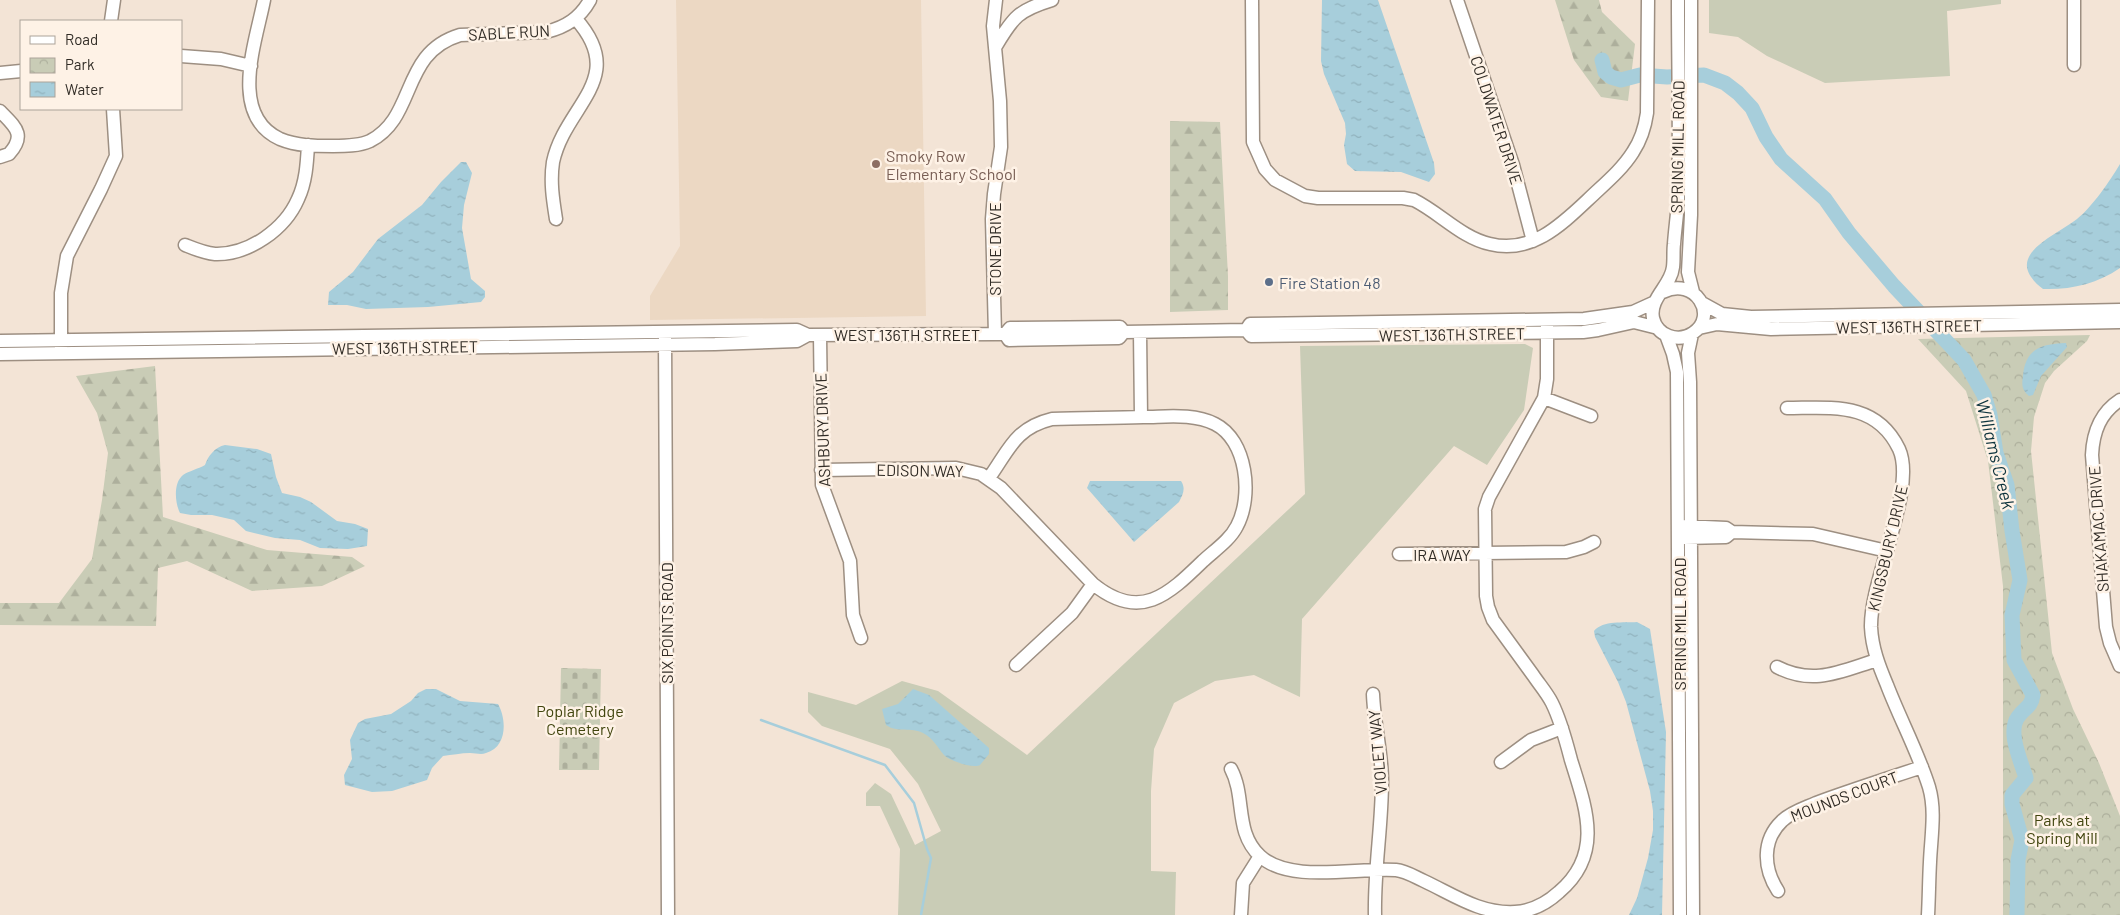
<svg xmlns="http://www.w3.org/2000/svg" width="2120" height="915" font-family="Barlow,sans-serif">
  <defs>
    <pattern id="forest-firs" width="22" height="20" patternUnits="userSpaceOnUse" patternTransform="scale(1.25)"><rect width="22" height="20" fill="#c9ccb6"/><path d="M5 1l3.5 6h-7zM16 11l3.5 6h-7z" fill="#adaf9c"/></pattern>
    <pattern id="cemetery-stones" width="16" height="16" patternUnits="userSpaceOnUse" patternTransform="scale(1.25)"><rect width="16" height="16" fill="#c9ccb6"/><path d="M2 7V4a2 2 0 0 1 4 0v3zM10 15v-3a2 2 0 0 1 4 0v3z" fill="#adaf9c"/></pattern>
    <pattern id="park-crowns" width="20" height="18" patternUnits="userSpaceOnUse" patternTransform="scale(1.25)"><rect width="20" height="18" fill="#c9ccb6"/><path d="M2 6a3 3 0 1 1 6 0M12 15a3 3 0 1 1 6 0" fill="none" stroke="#adaf9c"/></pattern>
    <pattern id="water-ripples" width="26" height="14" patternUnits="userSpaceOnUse" patternTransform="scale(1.25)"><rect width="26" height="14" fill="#a7cedb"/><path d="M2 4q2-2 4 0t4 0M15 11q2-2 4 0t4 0" fill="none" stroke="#90b1bc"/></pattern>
  </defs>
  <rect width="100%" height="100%" fill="#f3e4d6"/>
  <!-- built -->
  <path fill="#ecd8c3" d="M676,0H921L926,316L650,320V296L680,246Z"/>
  <!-- green -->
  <path fill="#c9ccb6" d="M1709,0H2001V4L1947,11L1950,76L1825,83L1767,56L1738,37L1709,33Z
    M1525,344L1533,348L1524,410L1487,465L1454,446L1302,619L1300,697L1254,675L1215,681L1174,703L1154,749L1151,791V871L1176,872L1175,915H898L900,849L880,806H866V793L875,783L891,794L915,845L941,831L918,784L890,749L822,726L808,712V692L856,705L902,681L938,691L1027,755L1305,494L1300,346Z"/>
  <!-- forest -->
  <path fill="url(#forest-firs)" d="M1555,0H1599L1602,12L1635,44L1628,101L1601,97L1574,60Z
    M1170,121L1220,122L1228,276V310L1170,312Z
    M155,366L163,517L267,550L352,557L365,566L322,586L252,591L187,561L158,568L156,626L0,625V603H59L92,559L102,500L108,453L97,413L76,376Z"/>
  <!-- cemetery -->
  <path fill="url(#cemetery-stones)" d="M561,668L601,669L599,770H559Z"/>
  <!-- park -->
  <path fill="url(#park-crowns)" d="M2090,335L2087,341L2054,371L2045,383L2034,417L2031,451L2052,653L2073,709L2099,763L2120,816V915H2003V586L1988,461L1966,391L1918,339Z"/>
  <!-- water -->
  <path fill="url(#water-ripples)" d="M1322,0H1378L1434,163L1435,174L1429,182L1401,172L1355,171L1347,164L1344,145L1346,134L1345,123L1324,74L1321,61Z
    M461,162H466L472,173L464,205L462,228L471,279L485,291V297L481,302L428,307L366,309L347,305H328L329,292L353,272L378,239L422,205L441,182Z
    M2120,164V268C2097,284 2070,290 2043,289C2000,256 2054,237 2077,219C2092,207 2110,181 2120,164Z
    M2066,343L2067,347L2041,376L2033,395L2029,396C2021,389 2022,385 2023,375C2026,348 2042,344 2066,343Z
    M225,445L257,449L271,454L276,477L282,493L300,497L311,502L337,521L355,524L368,529L367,546L348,549L320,548L300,540L275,538L246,531L234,520L212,515H191L180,513C175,503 173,483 183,475C189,471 198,469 205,465C208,456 215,447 225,445Z
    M1090,481H1181C1186,488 1183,495 1179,502L1134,542L1087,488Z
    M1637,622L1650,629L1666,732L1662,915H1629L1637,898L1648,858L1653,830V811L1650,791L1626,702L1618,682L1595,637L1594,631C1603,620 1624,623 1637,622Z
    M426,689H436L460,701L498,704C507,720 507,747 486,753C481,755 476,753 470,753C461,753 452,755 443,756L432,768L427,780L392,791L372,792L345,785L344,775L352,759L350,740L358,723L365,719L391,714L411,701L418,693Z
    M913,689L929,695L989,748V754L980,765C974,769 950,761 944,755C937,747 934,739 923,733C912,727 897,733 886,725L882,709L898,704Z"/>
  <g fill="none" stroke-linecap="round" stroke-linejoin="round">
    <!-- stream -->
    <path stroke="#a7cedb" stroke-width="2.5" d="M761,720L885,765L914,803L927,849L931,858L921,915"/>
    <!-- river -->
    <path stroke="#a7cedb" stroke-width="15" d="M1602,60L1605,72L1611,77L1621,80L1640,75L1667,77L1704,75L1725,83L1738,93L1752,108L1766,137L1781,159L1825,199L1849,233L1894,286L1964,360L1984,395L1990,415L1996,453L2007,485L2012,531L2020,580L2012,615L2014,660L2033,695C2031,708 2025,707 2018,717C2007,732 2021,761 2026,778L2012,795V804L2022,840L2018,860L2017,915"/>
    <defs>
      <path id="minor" d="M264,0C256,42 228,115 280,139C297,146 315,146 333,146C345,146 359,146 370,141C417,117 400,53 460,35L546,32C566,27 580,18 590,0
        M1252,0L1253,142L1265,169L1275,180L1305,196L1318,198H1403L1414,200C1440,213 1462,238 1490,244C1534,255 1565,221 1594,194C1608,181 1623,168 1633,152C1641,140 1645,127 1647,113L1648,0
        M1457,0L1513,165L1533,241
        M1691,0V215L1688,272L1693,292
        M111,21L114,0
        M996,46C1013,17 1019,10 1052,0
        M181,56L221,59L251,66
        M2074,65V0
        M0,73L21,71
        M0,111C14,126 27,134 9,154L0,157
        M556,219C553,200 550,182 553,162C565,105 629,79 576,19
        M185,245C195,249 204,253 215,254C249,255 285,229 298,199C306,182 307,163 308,145
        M1663,292C1695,276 1719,316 1693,333C1678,343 1657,336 1653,318C1649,298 1671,286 1673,267C1674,259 1673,251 1674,244C1675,230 1677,216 1678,202C1680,135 1678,67 1678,0
        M1702,303L1722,314L1751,317L2120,310
        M1699,328L1717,324L1771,329L2120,322
        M1246,330L1250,324L1584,319L1633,312L1655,302
        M1140,332L1141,417
        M995,334L992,219L994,194L1001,147L1000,101L993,26L996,0
        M1005,334L1009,340L1119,338L1124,332
        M1692,334L1688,353L1690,382L1693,915
        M820,335L822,485L850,561L853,615L861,638
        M1666,335L1673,354L1677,372L1680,915
        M665,337L668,915
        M0,341L797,330L808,335L995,334H1005L1010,328L1120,327L1124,332L1246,330L1251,336L1583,332L1598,330L1634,322L1658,328
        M61,347V293L67,256L101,189L116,156L113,109
        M0,354L715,344L797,341L808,335
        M1544,398L1591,416
        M2120,400C2100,413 2093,432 2092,455L2106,627L2110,643L2120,666
        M1787,408C1831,408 1876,401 1899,449C1917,488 1870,580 1871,627C1872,648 1879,666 1887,685C1900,719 1918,752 1929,787C1936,811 1931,837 1930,862C1929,880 1929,897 1928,915
        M821,470L956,468L981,474L1001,488L1093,584C1140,622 1168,595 1203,561C1215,550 1230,540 1237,526C1253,496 1247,440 1215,424C1193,413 1166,417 1143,417C1113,418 1083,418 1052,419C1015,428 1009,450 989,478
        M1683,526L1726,528L1732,532L1813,534L1887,551
        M1684,538L1726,537L1732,532
        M1399,554L1566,552L1584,547L1594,542
        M1016,665L1072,613L1093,584
        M1777,667C1814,686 1841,671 1877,660
        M1373,694C1374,723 1382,753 1382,781C1382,826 1374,870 1375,915
        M1501,762L1531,740L1562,728
        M1231,769C1246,797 1234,832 1260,856C1290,884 1357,867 1396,870C1406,871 1415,877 1424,881C1454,895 1480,914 1515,912C1532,911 1547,903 1559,892C1604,854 1586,808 1571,760C1566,741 1561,721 1552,703C1547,693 1539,684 1533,675C1520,657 1506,638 1493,620L1488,607L1486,596L1485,509L1489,497L1544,398L1547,379V321
        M1778,891C1763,868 1762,840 1782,821C1791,812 1805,808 1816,803C1851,790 1886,779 1922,767
        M1241,915L1243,883L1260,856"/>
    </defs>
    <!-- minor casing -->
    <use href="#minor" stroke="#9d8f82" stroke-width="15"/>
    <!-- minor -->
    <use href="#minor" stroke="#fff" stroke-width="12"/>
  </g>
  <!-- markers -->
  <circle fill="#8d6e63" stroke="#fef2e6" stroke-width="2" cx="876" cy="164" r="5"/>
  <circle fill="#5c6f8a" stroke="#fef2e6" stroke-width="2" cx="1269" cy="282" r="5"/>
  <g text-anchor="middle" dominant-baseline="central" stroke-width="5" stroke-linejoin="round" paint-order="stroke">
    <!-- street labels -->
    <g font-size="16" fill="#312c26" stroke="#fef2e6">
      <text transform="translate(509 32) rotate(-3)">SABLE RUN</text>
      <text transform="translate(1497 120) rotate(72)">COLDWATER DRIVE</text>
      <text transform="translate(1677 147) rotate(-89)">SPRING MILL ROAD</text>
      <text transform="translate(994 249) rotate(-90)">STONE DRIVE</text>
      <text transform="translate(1909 326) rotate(-1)">WEST 136TH STREET</text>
      <text x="907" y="334">WEST 136TH STREET</text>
      <text transform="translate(1452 334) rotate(-1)">WEST 136TH STREET</text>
      <text transform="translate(405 347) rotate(-1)">WEST 136TH STREET</text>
      <text transform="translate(822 430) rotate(-92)">ASHBURY DRIVE</text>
      <text transform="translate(920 470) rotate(1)">EDISON WAY</text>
      <text transform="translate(2098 529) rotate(-94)">SHAKAMAC DRIVE</text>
      <text transform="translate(1887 548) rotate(-77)">KINGSBURY DRIVE</text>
      <text x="1442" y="554">IRA WAY</text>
      <text transform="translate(666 623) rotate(-90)">SIX POINTS ROAD</text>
      <text transform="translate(1679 624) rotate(-90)">SPRING MILL ROAD</text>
      <text transform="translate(1377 752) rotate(-95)">VIOLET WAY</text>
      <text transform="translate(1844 796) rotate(-21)">MOUNDS COURT</text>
    </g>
    <!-- education labels -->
    <g font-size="16" fill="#785e54" stroke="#fef2e6" text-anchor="start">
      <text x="886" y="155">Smoky Row<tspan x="886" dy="18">Elementary School</tspan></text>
    </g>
    <!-- service labels -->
    <g font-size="16" fill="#4e5e75" stroke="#fef2e6" text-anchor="start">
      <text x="1279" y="282">Fire Station 48</text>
    </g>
    <!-- park labels -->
    <g font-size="16" fill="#41450e" stroke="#fef2e6">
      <text x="580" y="710">Poplar Ridge<tspan x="580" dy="18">Cemetery</tspan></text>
      <text x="2062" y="819">Parks at<tspan x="2062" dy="18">Spring Mill</tspan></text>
    </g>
    <!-- water labels -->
    <g font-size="18" font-style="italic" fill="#0d333d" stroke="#fef2e6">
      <text transform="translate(1996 454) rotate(76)">Williams Creek</text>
    </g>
  </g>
  <!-- legend -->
  <rect x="20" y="20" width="162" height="90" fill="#fef2e6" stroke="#aca399"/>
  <rect x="30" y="36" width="25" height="8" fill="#ffffff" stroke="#aca399"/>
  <text x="65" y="45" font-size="15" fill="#312c26">Road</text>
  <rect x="30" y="58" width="25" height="15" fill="url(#park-crowns)" stroke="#aca399"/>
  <text x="65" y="70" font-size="15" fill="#312c26">Park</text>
  <rect x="30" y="82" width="25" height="15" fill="url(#water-ripples)" stroke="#aca399"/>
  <text x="65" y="95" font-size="15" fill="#312c26">Water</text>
</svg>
